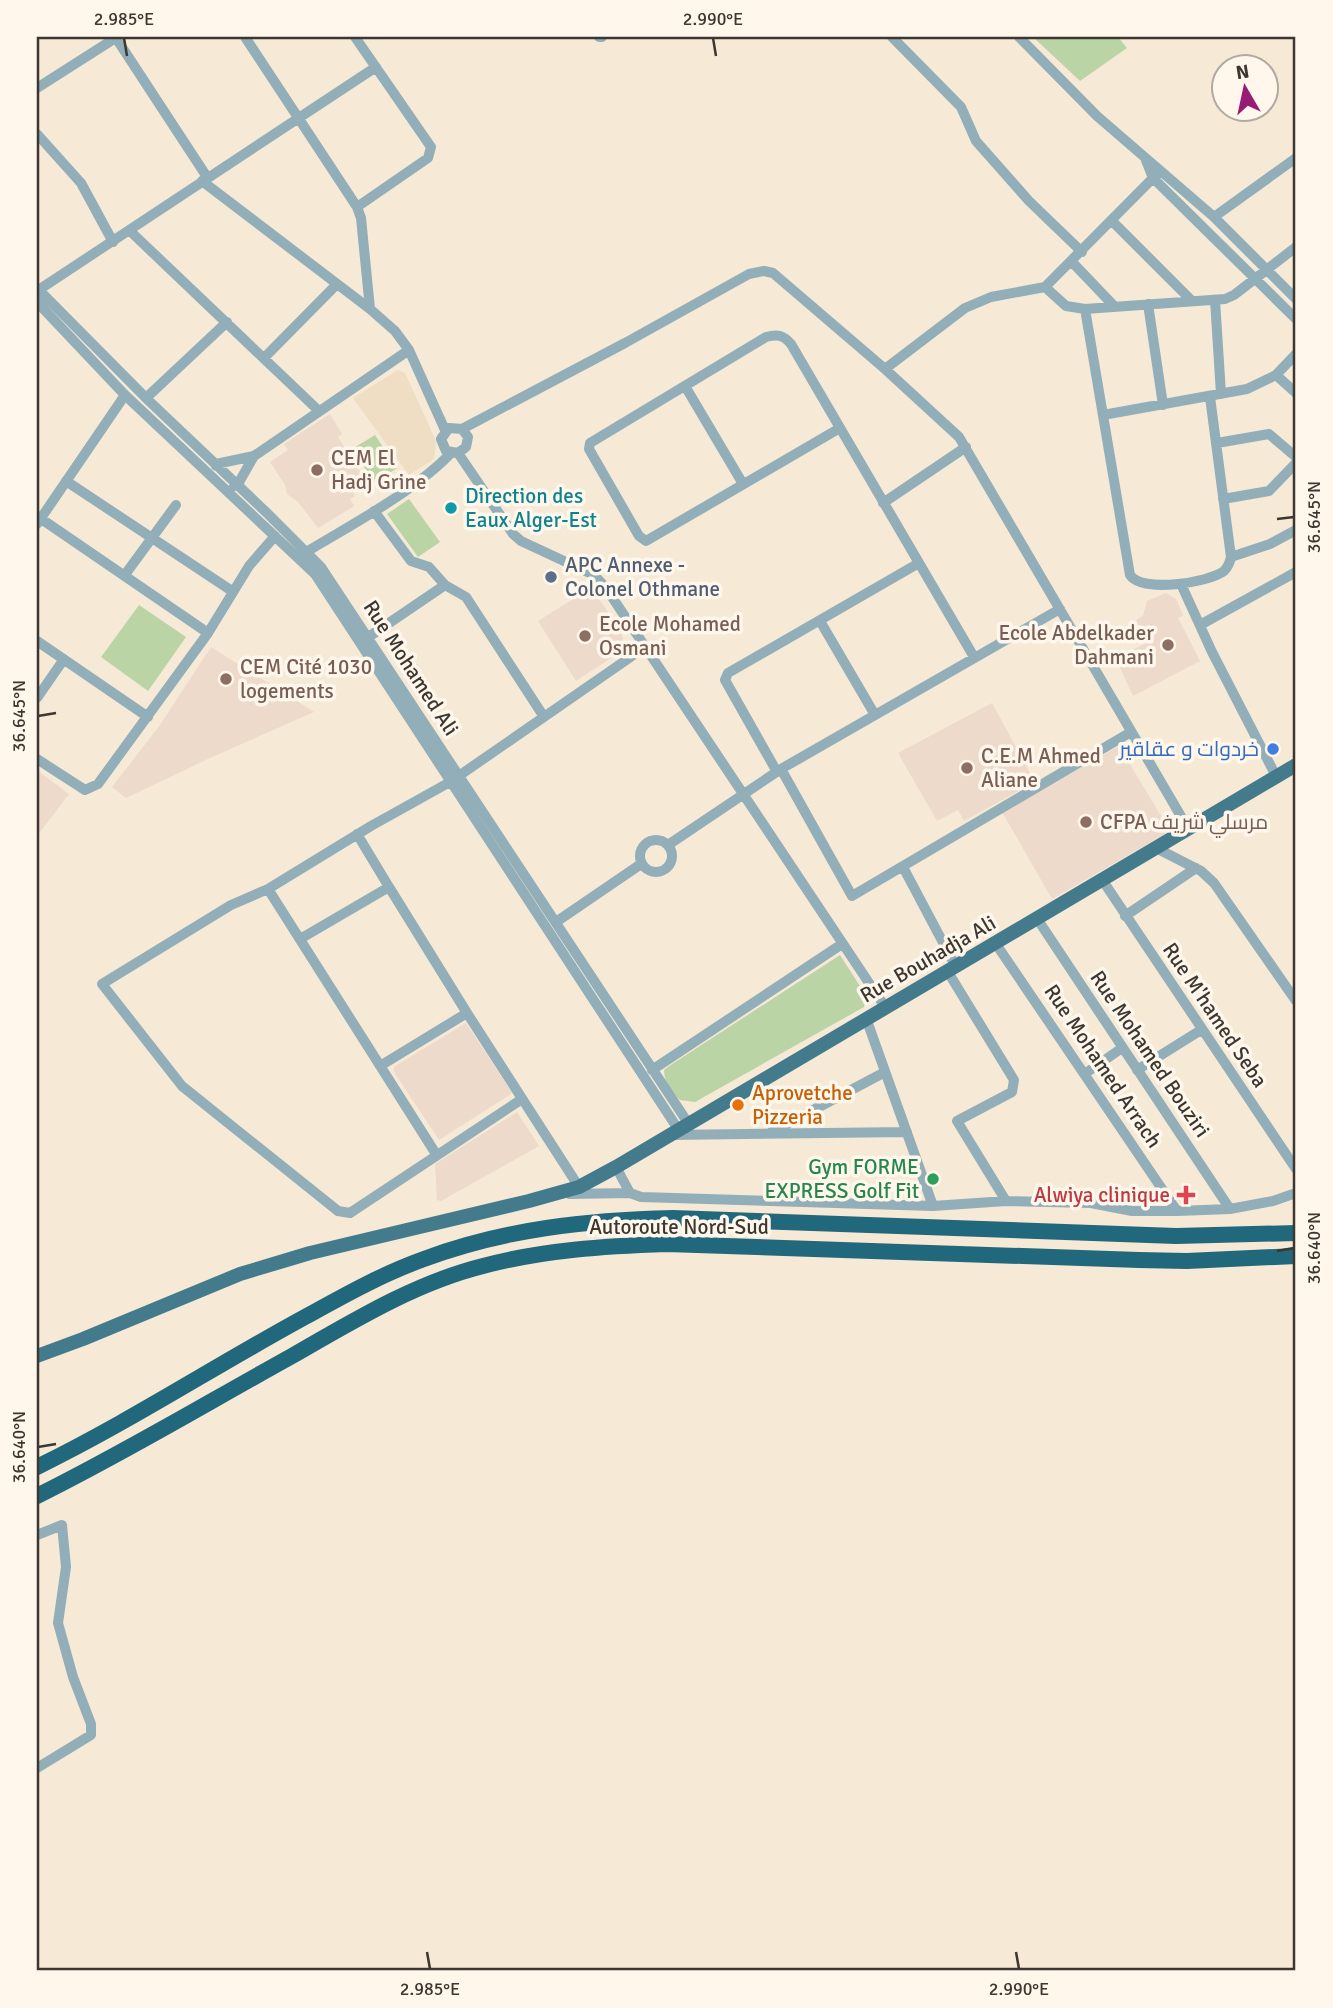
<svg xmlns="http://www.w3.org/2000/svg" width="1333" height="2008" font-family="Signika,Cairo,sans-serif">
  <rect width="100%" height="100%" fill="#f6e9d6"/>
  <!-- built -->
  <path fill="#efddc4" d="M398,370L405,373L436,441L434,459L409,475L353,398Z"/>
  <!-- education -->
  <path fill="#eddacb" d="M330,414L342,434L338,437L365,479L351,488L355,496L350,499L354,506L318,528L298,502L287,494L285,485L270,462L288,450L284,444Z
    M586,591L592,599L597,596L618,627L623,638L618,647L608,653L611,658L576,681L538,621Z
    M1166,593L1176,599L1183,615L1178,618L1200,661L1133,696L1116,659L1146,643L1136,620L1143,616L1147,601Z
    M211,647L314,712L210,758L126,798L112,787L160,725Z
    M992,703L1035,782L964,821L958,810L937,821L898,753Z
    M1119,746L1170,831L1052,899L1002,812Z
    M37,770L69,794L37,836Z
    M466,1023L511,1091V1094L439,1140L394,1072V1068L395,1066Z
    M517,1112L539,1146L441,1201L437,1200L435,1164Z"/>
  <!-- green -->
  <path fill="#bbd4a6" d="M1033,37H1118L1127,48L1080,81Z
    M375,435L397,468L375,483L352,449Z
    M409,499L440,542L418,557L387,514Z
    M139,605L186,637L148,691L101,657Z
    M840,955L867,997L864,1007L695,1102L680,1100C672,1092 664,1082 664,1070L669,1066Z"/>
  <g fill="none" stroke-linecap="round" stroke-linejoin="round">
    <!-- minor -->
    <path stroke="#92aeb8" stroke-width="10" d="M245,37L357,207L361,218L370,309
      M355,37L431,147L428,158L357,207
      M599,37H602
      M892,37L961,107L976,141L1029,201L1082,252
      M1019,37L1097,116L1214,217L1296,299
      M116,38L207,177
      M37,88L117,37
      M37,134L81,183L113,242
      M1145,158L1153,178L1296,319
      M202,181L370,309L395,331L409,350L445,430
      M1214,217L1296,158
      M1112,221L1192,301
      M130,231L319,411
      M1072,262L1115,307
      M1045,287L1066,306L1085,309L1130,575C1142,593 1208,583 1224,571C1228,567 1230,562 1231,557L1210,397
      M1045,287L1156,175
      M37,288L146,398L266,512L321,567L688,1123
      M37,291L376,67
      M1215,300L1221,394
      M37,302L125,395L315,574L678,1129
      M1148,304L1163,405
      M1085,309L1225,299L1234,295L1296,247
      M264,358L337,284
      M885,369L965,308L991,297L1045,287
      M1276,375L1296,393
      M685,386L743,484
      M146,398L227,322
      M1103,415L1247,389L1276,375L1296,354
      M840,428L646,541L639,536L589,449L590,443L595,440L766,337C778,334 783,335 791,344L974,657
      M462,429L468,437L466,447L458,453L446,451L441,439L449,428L462,429L625,343L749,274L764,271L773,273L885,369L959,437L1189,830
      M1217,443L1269,434L1296,457
      M458,453L513,534L521,541L594,575L606,588L885,1007
      M254,456L409,350
      M216,466V464L254,456L238,484L234,486
      M66,481L232,591
      M1223,499L1269,491L1296,463
      M883,503L966,447
      M374,511L411,561L429,567L445,585L466,597L544,717
      M37,516L208,633
      M37,524L125,395
      M303,554C349,526 414,492 451,453
      M1231,557L1270,544L1296,530
      M124,576L176,505
      M1181,584L1212,652L1277,778
      M820,621L875,715
      M1200,625L1296,572
      M367,638L445,585
      M37,641L148,717
      M37,698L64,659
      M37,759L85,790L98,784L208,633L249,566L275,536
      M781,769L852,896L1131,732
      M777,772L725,680L728,673L919,563
      M640 856a16 16 0 1 1 32 0a16 16 0 1 1-32 0Z
      M668,845L781,769L1060,609
      M1158,849L1201,871L1214,883L1296,1001
      M903,867L956,967
      M1103,881L1296,1169
      M389,887L467,1013
      M268,889L436,1154
      M1125,916L1196,868
      M1038,920L1230,1209
      M556,922L641,864
      M300,939L389,887L357,834
      M996,944L1177,1211
      M948,972L1014,1080L1012,1092L957,1121L1006,1201
      M866,1018L933,1206
      M380,1066L467,1013L579,1187
      M652,1070L842,944
      M1137,1070L1201,1030
      M1086,1073L1122,1048
      M522,1099L350,1213L338,1211L182,1086L102,984L231,905L268,889L371,826L450,782L645,647
      M770,1133L885,1072
      M671,1135L907,1132
      M616,1167L630,1193
      M569,1194L630,1193L641,1197L933,1206L1006,1201L1091,1203L1132,1211H1177L1230,1209L1273,1201L1296,1193
      M37,1535L62,1525L66,1567L58,1623L73,1677L91,1724V1735L37,1768"/>
    <!-- major -->
    <path stroke="#447b8c" stroke-width="14" d="M37,1356L83,1339L240,1274L310,1253L529,1201L579,1187L616,1167L1296,765"/>
    <!-- highway -->
    <path stroke="#22687c" stroke-width="16" d="M37,1467C129,1422 215,1366 305,1317C343,1296 382,1274 424,1259C504,1229 588,1220 673,1218L1176,1236L1296,1233
      M37,1496C124,1453 207,1403 292,1356C353,1321 415,1283 483,1266C543,1250 605,1246 667,1244L1139,1260L1187,1261L1296,1256"/>
  </g>
  <!-- ticks -->
  <path fill="none" stroke="#3c3730" stroke-width="2.5" d="M124,38L127,56M713,38L716,56M1277,519L1294,517M38,716L56,713M1277,1251L1294,1248M38,1447L56,1444M427,1952L430,1969M1016,1952L1019,1969"/>
  <!-- markers -->
  <g fill="#8d6e63" stroke="#fff7ec" stroke-width="2.5">
    <circle cx="317" cy="470" r="7"/>
    <circle cx="585" cy="636" r="7"/>
    <circle cx="1168" cy="645" r="7"/>
    <circle cx="226" cy="679" r="7"/>
    <circle cx="967" cy="768" r="7"/>
    <circle cx="1086" cy="822" r="7"/>
  </g>
  <circle fill="#0f9aa8" stroke="#fff7ec" stroke-width="2.5" cx="451" cy="508" r="7"/>
  <circle fill="#5c6f8a" stroke="#fff7ec" stroke-width="2.5" cx="551" cy="577" r="7"/>
  <circle fill="#3f7fe0" stroke="#fff7ec" stroke-width="2.5" cx="1273" cy="749" r="7"/>
  <circle fill="#e8710a" stroke="#fff7ec" stroke-width="2.5" cx="738" cy="1105" r="7"/>
  <circle fill="#2e9e5b" stroke="#fff7ec" stroke-width="2.5" cx="933" cy="1179" r="7"/>
  <path fill="#e0444e" stroke="#fff7ec" stroke-width="2.5" d="M1182.5 1184.5h7v7h7v7h-7v7h-7v-7h-7v-7h7z"/>
  <g text-anchor="middle" dominant-baseline="central" stroke-width="7" stroke-linejoin="round" paint-order="stroke">
    <!-- education labels -->
    <g font-size="21" fill="#785e54" stroke="#fff7ec" text-anchor="start">
      <text x="331" y="458">CEM El<tspan x="331" dy="24">Hadj Grine</tspan></text>
      <text x="599" y="624">Ecole Mohamed<tspan x="599" dy="24">Osmani</tspan></text>
      <text x="1154" y="633" text-anchor="end">Ecole Abdelkader<tspan x="1154" dy="24">Dahmani</tspan></text>
      <text x="240" y="667">CEM Cité 1030<tspan x="240" dy="24">logements</tspan></text>
      <text x="981" y="756">C.E.M Ahmed<tspan x="981" dy="24">Aliane</tspan></text>
      <text x="1100" y="822">CFPA مرسلي شريف</text>
    </g>
    <!-- culture labels -->
    <g font-size="21" fill="#0d838f" stroke="#fff7ec" text-anchor="start">
      <text x="465" y="496">Direction des<tspan x="465" dy="24">Eaux Alger-Est</tspan></text>
    </g>
    <!-- service labels -->
    <g font-size="21" fill="#4e5e75" stroke="#fff7ec" text-anchor="start">
      <text x="565" y="565">APC Annexe -<tspan x="565" dy="24">Colonel Othmane</tspan></text>
    </g>
    <!-- street labels -->
    <g font-size="21" fill="#3c3730" stroke="#fff7ec">
      <text transform="translate(411 668) rotate(57)">Rue Mohamed Ali</text>
      <text transform="translate(928 959) rotate(-30)">Rue Bouhadja Ali</text>
      <text transform="translate(1215 1015) rotate(56)">Rue M'hamed Seba</text>
      <text transform="translate(1150 1054) rotate(56)">Rue Mohamed Bouziri</text>
      <text transform="translate(1103 1066) rotate(56)">Rue Mohamed Arrach</text>
      <text x="679" y="1227">Autoroute Nord-Sud</text>
    </g>
    <!-- shop labels -->
    <g font-size="21" fill="#366cbe" stroke="#fff7ec" text-anchor="end">
      <text x="1259" y="749">خردوات و عقاقير</text>
    </g>
    <!-- food labels -->
    <g font-size="21" fill="#c56008" stroke="#fff7ec" text-anchor="start">
      <text x="752" y="1093">Aprovetche<tspan x="752" dy="24">Pizzeria</tspan></text>
    </g>
    <!-- leisure labels -->
    <g font-size="21" fill="#27864d" stroke="#fff7ec" text-anchor="end">
      <text x="919" y="1167">Gym FORME<tspan x="919" dy="24">EXPRESS Golf Fit</tspan></text>
    </g>
    <!-- health labels -->
    <g font-size="21" fill="#be3a42" stroke="#fff7ec" text-anchor="end">
      <text x="1170" y="1195">Alwiya clinique</text>
    </g>
  </g>
  <!-- border -->
  <rect width="1333" height="2008" fill="none" stroke="#fff7ec" stroke-width="77"/>
  <!-- north arrow -->
  <g transform="translate(1245 88) rotate(351)"><circle r="33" fill="#fff7ec" stroke="#b1aaa1" stroke-width="2"/>
  <path d="M0-5L12 26L0 18L-12 26Z" fill="#991c73"/>
  <text y="-10" font-size="19" font-weight="bold" text-anchor="middle" fill="#3c3730">N</text>
  </g>
  <rect x="38" y="38" width="1256" height="1931" fill="none" stroke="#3c3730" stroke-width="2.5"/>
  <g font-size="18" text-anchor="middle" fill="#3c3730">
    <text x="124" y="25">2.985°E</text>
    <text x="713" y="25">2.990°E</text>
    <text transform="translate(1314 517) rotate(-90)" y="6">36.645°N</text>
    <text transform="translate(19 716) rotate(-90)" y="6">36.645°N</text>
    <text transform="translate(1314 1248) rotate(-90)" y="6">36.640°N</text>
    <text transform="translate(19 1447) rotate(-90)" y="6">36.640°N</text>
    <text x="430" y="1995">2.985°E</text>
    <text x="1019" y="1995">2.990°E</text>
  </g>
</svg>
